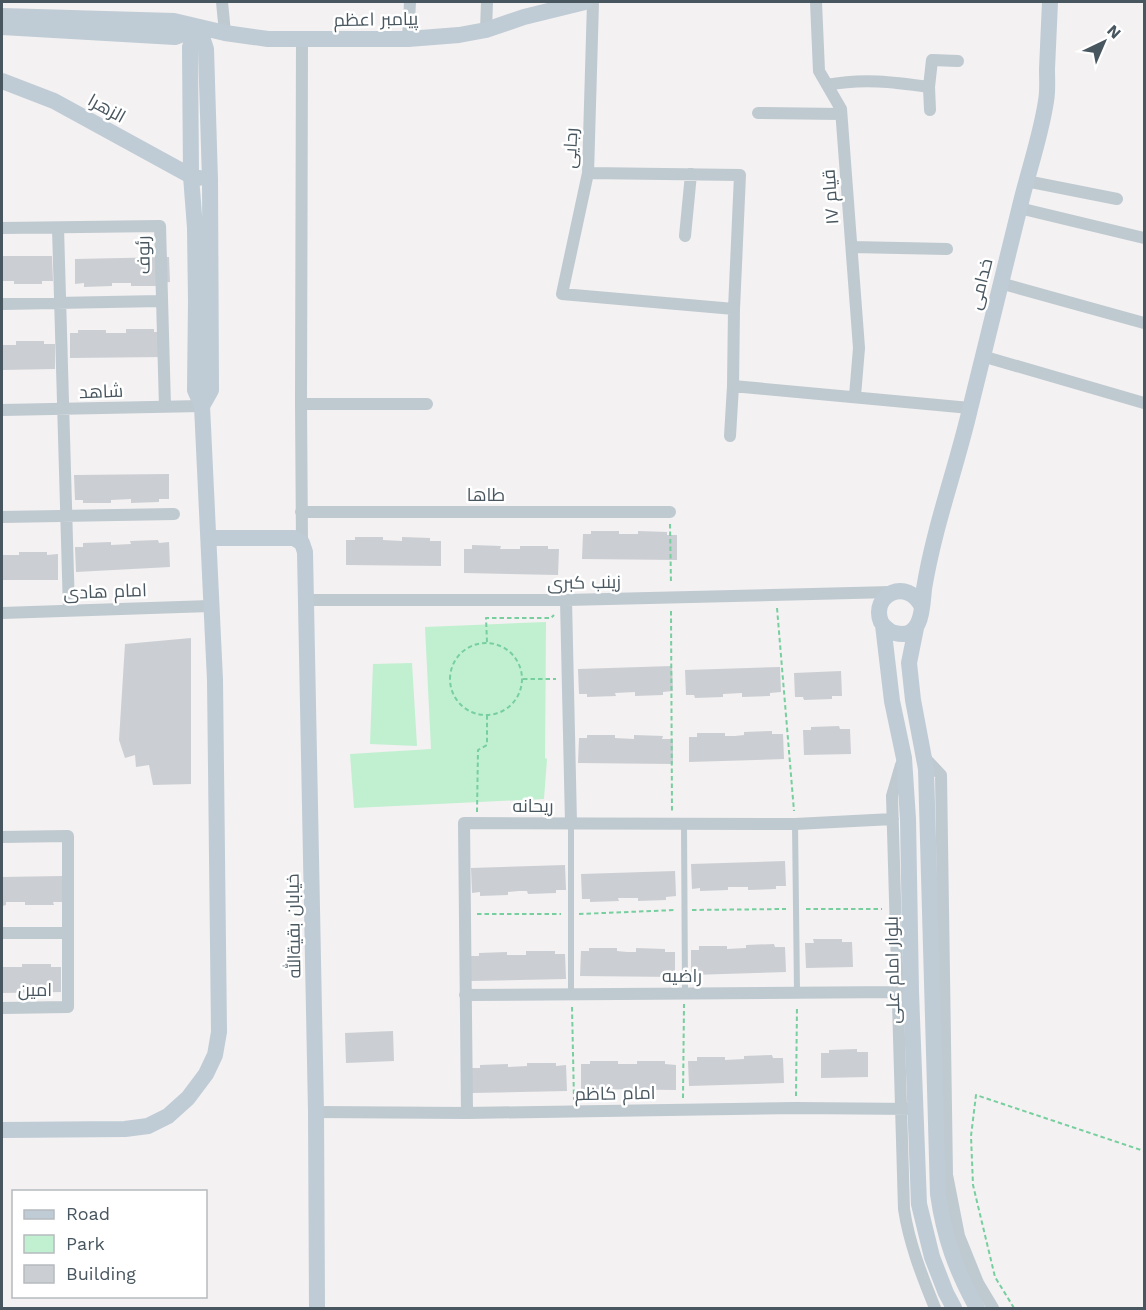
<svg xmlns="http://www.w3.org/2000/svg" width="1146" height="1310" font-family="'Work Sans',Cairo,sans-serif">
  <rect width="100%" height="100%" fill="#f3f1f1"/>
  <!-- green -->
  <path fill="#c0f0d0" d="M546,622L545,758L547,759L544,799L354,808L350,754L431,749L425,627Z
    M412,663L417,746L370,744L373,664Z"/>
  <!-- building -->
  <path fill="#cbced3" d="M2,256H52L53,281H42V284H14V281H2Z
    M169,257L170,282L159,283V286H131V283H112V286L84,287V283L75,284V259Z
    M126,329H154V332H164V357L70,358V333H78V330H106V333H126Z
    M16,341H44V344H55V369L2,370V345H16Z
    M169,474V499H159V502L131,503V499L111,500V503H83V500H75L74,475Z
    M591,531H619V534H638V531L667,532V535H677V560L582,559L583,534H591Z
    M355,537H383V540L402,541V537L430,538V541H441V566L346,565V540H355Z
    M158,540L159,543L169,542L170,567L76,572L75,547H83V543L111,542V545L131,544L130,541Z
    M472,545L501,546L500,549H520V546H548V549H559L558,575L464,573V549H472Z
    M19,552H47V555L58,554V580H2V555H19Z
    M191,638V784L153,785L149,765L136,767L135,755L125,758L119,740L125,644Z
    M672,666L673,691L663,692V695L635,696V692L615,693L616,696L587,697V694H579L578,669Z
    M780,667L781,692L770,693V696L742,697V693L723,694V697L695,698L694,695H686L685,670Z
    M841,671L842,696H832V699L804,700L803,697H795L794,673Z
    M839,726L840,729H850L851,754L804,755L803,730H811V727Z
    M772,731V734H783L784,759L689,762V737H697V733H725V736H735L744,735V732Z
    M587,735H615V738L634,739V735L663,736L662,739H673V764L578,763L579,738H587Z
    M785,861L786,886H776V889L748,890V887H728V890L700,891V888L692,889L691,864Z
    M565,865L566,890H556V893L528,894L527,891H519L508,892V895L480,896V892L472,893L471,868Z
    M675,871L676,896L666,897V900L638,901V898H618L619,901L590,902V899H582L581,874Z
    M63,876L64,902H53L54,905H25V902H6V905L2,906V877Z
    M813,939H842V942H852L853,967L806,968L805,943H814Z
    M774,944L775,947H785L786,972L691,975V950H699V946H727V949L746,948V945Z
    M589,948H617V951L627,952H636V948L665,949V952H675V977L580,976L581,951H589Z
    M526,951H555V954H565L566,979L471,981V956H479V953L507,952V955H526Z
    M22,964H51V967H61V992L2,993V967H22Z
    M393,1031L394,1061L346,1063L345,1033Z
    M857,1049V1052H868V1077L821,1078V1053H829V1050Z
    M772,1055L773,1058H783L784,1083L689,1086L688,1061H697V1057H725V1060L744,1059V1056Z
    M590,1061H618V1064H637V1061H665V1064L676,1065V1090L581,1089V1064H590Z
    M527,1063H556V1066L566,1065L567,1091L472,1093V1068H480V1065L508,1064V1067L527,1066Z"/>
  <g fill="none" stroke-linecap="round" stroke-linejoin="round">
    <!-- path -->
    <path stroke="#77cf9f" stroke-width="2" stroke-dasharray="4.5 3" stroke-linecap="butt" d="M670,524L671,584
      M777,608L794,811
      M671,611L672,812
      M487,642L486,618H551L554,615
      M450 679a36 36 0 1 1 72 0a36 36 0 1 1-72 0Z
      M523,679H556
      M477,812L478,750L487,745V715
      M806,909H882
      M692,910L786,909
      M477,914H561
      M579,914L675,910
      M572,1007L574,1100
      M796,1096L797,1006
      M683,1098L684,1004
      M1014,1308L995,1277L973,1185L971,1136L976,1095L1144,1151"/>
    <!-- lane -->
    <path stroke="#bfc9d0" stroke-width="6" d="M571,824V994
      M684,824L685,993
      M795,824L797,992"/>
    <!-- street -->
    <path stroke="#bfc9d0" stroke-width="12" d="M222,2L225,33
      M593,2L588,173L562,294L734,309L733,386L730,436
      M816,2L819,71L841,109L859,348L855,396
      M486,30L487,2
      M408,39L410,2
      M827,85C863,78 893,82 929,87L932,60L958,61
      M929,87L930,110
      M758,113L841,114
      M588,173L740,175L734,309
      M1026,181L1117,199
      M1019,208L1144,238
      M2,228L160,226L165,407
      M58,228L69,610
      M685,236L691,174
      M852,247L947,249
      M1000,283L1144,323
      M2,304L161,301
      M982,356L1144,403
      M733,386L970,408
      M301,404L302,39
      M2,410L202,406
      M301,512H670
      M2,517L174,514
      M302,543L301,404H427
      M306,600H566L892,592
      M566,600L571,823
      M2,613L210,606
      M924,757L941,775L947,1175L959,1236L978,1283L993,1308
      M901,765L892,796L904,1209C909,1243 922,1276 935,1308
      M2,837L68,836V1007L2,1008
      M2,933H68
      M465,995L899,992
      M316,1112L467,1113L796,1108L915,1109
      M467,1113L464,823L795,824L893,819"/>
    <!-- secondary -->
    <path stroke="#bfcbd5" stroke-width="16" d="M2,16L174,21L225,33L268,39H408L459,35L486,30L524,17L585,2
      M2,27L175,37L199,28
      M199,28L206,49L210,180L211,390L202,406
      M2,81L54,101L191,176L199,178
      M209,538H294L302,543L305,552L316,1112L317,1308
      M922,607C908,577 870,594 881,622C883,626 890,632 895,633C923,640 922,607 924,589C934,527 956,469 970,409C987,340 1004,271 1021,202C1029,169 1041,135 1046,101C1048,91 1047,80 1047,69C1048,47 1049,24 1050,2
      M883,625L892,701L904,758L908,819L911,992L919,1204L932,1257L946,1293L954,1308
      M916,628L909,663L913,700L926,769L938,1194C944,1237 956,1270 977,1308
      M2,1130L125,1129L148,1126L168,1116L188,1098L206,1074L215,1055L219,1032L215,680L202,406L195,390L196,301L195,228L191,176L190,47L199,28"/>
  </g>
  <g text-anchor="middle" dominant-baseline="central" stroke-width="5" stroke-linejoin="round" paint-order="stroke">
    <!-- street labels -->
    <g font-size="18" fill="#48565f" stroke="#fff">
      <text transform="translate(376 19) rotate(-1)">پیامبر اعظم</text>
      <text transform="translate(107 108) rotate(29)">الزهرا</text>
      <text transform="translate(570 148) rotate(-87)">رجایی</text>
      <text transform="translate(830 197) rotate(-94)">قیام ۱۷</text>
      <text transform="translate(143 255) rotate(-91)">رئوف</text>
      <text transform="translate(980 284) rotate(-76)">خدامی</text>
      <text transform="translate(101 391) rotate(-2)">شاهد</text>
      <text x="486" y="494">طاها</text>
      <text transform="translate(584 582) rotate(-1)">زینب کبری</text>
      <text transform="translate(105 591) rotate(-2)">امام هادی</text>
      <text x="533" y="805">ریحانه</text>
      <text transform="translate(293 926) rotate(-91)">خیابان بقیةالله</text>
      <text transform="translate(892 970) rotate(-91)">بلوار امام علی</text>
      <text x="682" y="975">راضیه</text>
      <text x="35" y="989">امین</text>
      <text transform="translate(615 1093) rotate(-1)">امام کاظم</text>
    </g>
  </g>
  <!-- border -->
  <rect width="1146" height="1310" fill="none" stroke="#48565f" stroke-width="6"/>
  <!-- legend -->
  <rect x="12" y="1190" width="195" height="108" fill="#ffffff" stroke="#b6bbbf" stroke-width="1.5"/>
  <rect x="24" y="1210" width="30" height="9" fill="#bfcbd5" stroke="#b6bbbf" stroke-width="1.5"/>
  <text x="66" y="1220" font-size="18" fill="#48565f">Road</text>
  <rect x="24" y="1235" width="30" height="18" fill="#c0f0d0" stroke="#b6bbbf" stroke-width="1.5"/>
  <text x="66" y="1250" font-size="18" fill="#48565f">Park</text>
  <rect x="24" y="1265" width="30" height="18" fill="#cbced3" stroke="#b6bbbf" stroke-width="1.5"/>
  <text x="66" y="1280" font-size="18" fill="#48565f">Building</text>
  <!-- north arrow -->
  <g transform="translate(1104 42) rotate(44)" stroke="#ffffff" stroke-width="4.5" paint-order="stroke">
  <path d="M0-4.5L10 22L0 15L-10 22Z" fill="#48565f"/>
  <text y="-9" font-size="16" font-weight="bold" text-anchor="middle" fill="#48565f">N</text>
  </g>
</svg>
